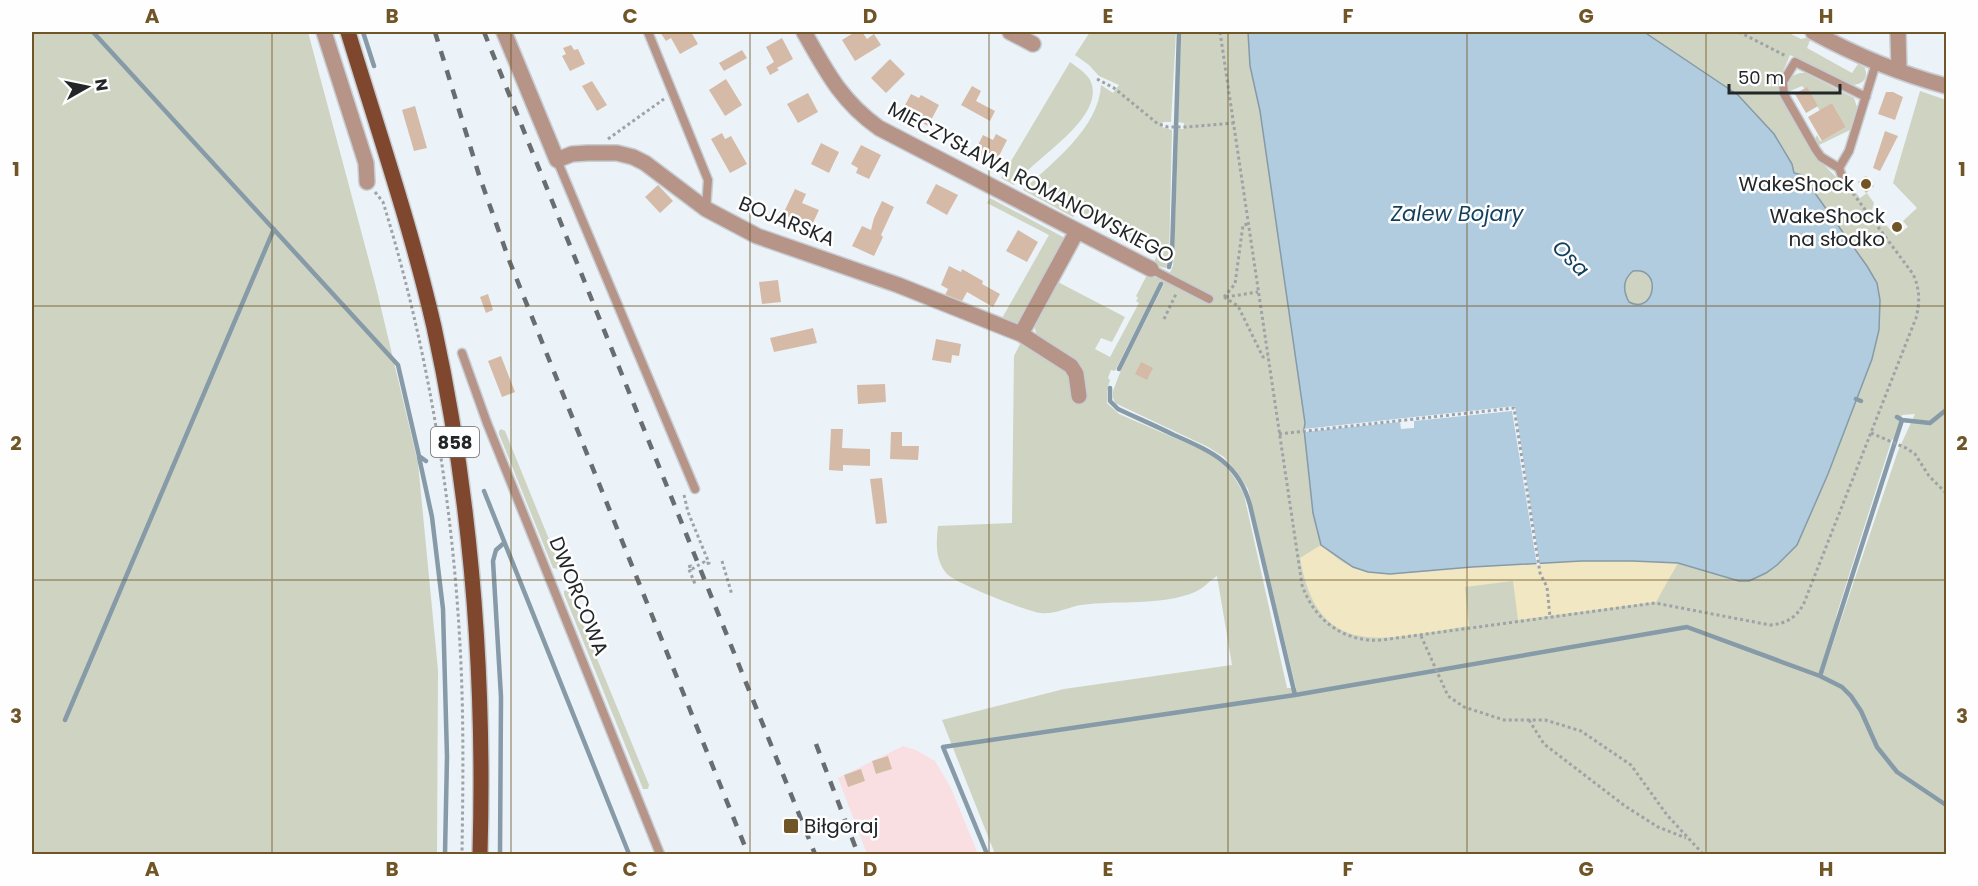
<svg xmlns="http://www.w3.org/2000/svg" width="1978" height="886" font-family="Poppins,sans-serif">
  <rect width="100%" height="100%" fill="#ebf2f8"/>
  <!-- industrial -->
  <path fill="#fadfe2" d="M903,746L916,750L935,761L951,788L978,854H867L838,778Z"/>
  <!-- green -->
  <path fill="#ced4c1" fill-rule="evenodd" d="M32,32H308L376,287L418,463L438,670L437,854H32Z
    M1090,32H1176L1171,122H1163L1162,127L1172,130L1169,259L1166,268L1161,267L1154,262L1158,253L1151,249L1079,212L1073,217L1023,190C1052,163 1099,128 1101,85L1113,93L1119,85L1099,76L1089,65L1075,55Z
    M1181,32H1787L1801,39L1810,37L1811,38L1807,48L1852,73L1858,64L1865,68L1866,73C1866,81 1862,83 1854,85L1790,55L1779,81V95L1812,153L1840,181L1847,175L1850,185L1860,198L1867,193L1874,203L1872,210L1883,226L1886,225L1896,236L1908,227L1903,221L1917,208L1893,183L1920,91L1946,100V854H995L942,720L1064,689L1232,665L1217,576C1210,580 1203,589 1195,592C1162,606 1117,600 1081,605C1069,607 1053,615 1041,613C1028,612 955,583 947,574C935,560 936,543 938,526L1012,523L1014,356L1022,340L1070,372L1074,381L1075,399H1083C1083,388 1084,376 1077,367C1062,348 1026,346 1036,313C1040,302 1050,290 1056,281L1125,317L1112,342L1101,338L1095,349L1110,357L1139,303L1136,301L1138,298L1136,296L1147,275L1166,281L1173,266L1174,254L1178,129H1184V123L1178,122ZM1160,281L1164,284L1121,370L1113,391V397L1115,403L1208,447L1224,457L1236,471L1248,489L1296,688H1287L1244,495C1235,476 1225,462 1207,452L1119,414L1107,403V391L1110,380L1108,378L1111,370L1115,371ZM1915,414L1898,451L1825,667L1837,613L1892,439L1894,440L1902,415Z
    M1070,62C1078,68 1090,75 1092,85C1101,121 1033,159 1014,185L1001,178Z
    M1800,73H1805L1854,98L1857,107L1850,130L1819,145L1815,139L1817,135L1820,141H1822L1846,127L1832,103L1820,111L1807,88L1805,89L1802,86L1788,92C1787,82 1789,76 1800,73Z
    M990,198L1065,238L1022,319L1015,325L1001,320L1049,235L987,203Z
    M501,429L505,431L559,564L558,569L553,568L499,434V431Z
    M567,590L570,593L649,785L648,789H643L564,594V591Z"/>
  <!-- sand -->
  <path fill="#f1e7c2" d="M1321,545C1331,553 1342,564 1355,568C1394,578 1433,569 1473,566C1541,562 1609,559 1678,563L1656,602L1518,620L1513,581L1465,587L1469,626C1390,637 1318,665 1300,558Z"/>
  <!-- water -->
  <path fill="#b1cbdf" stroke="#869aa8" stroke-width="1.5" fill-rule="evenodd" d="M1248,32H1644L1738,95L1774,134L1792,164L1794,173L1802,175L1867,266L1877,283L1880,300L1879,330L1872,359L1828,474L1797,545L1777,565L1766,573L1749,581H1739L1678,563L1633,561H1581L1472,567L1390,574L1368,572L1353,567L1321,545L1313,513L1304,429L1305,423L1260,111L1250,66ZM1633,271C1663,266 1655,316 1629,302C1623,291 1622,280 1633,271Z"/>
  <!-- pier -->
  <path fill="#ebf2f8" d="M1515,406L1540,566H1537L1512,411L1414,421V428L1401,429L1400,422L1304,432V429Z"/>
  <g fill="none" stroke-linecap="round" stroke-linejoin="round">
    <!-- stream -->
    <path stroke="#869aa8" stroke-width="4.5" d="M93,32L398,365L419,456L426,461
      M363,32L374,66
      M1169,267L1172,254L1179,32
      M1119,369L1161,284
      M1110,388V401L1118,409C1137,418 1156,426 1174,435C1212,452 1238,462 1250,505L1295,695
      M1856,399L1861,401
      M1897,417L1902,420L1930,423L1946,410
      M419,457L432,517L443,609L447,757L445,854
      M484,491L629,854
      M1820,676L1842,687L1851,696L1861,711L1877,747L1897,772L1946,805
      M65,720L274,229
      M500,854L501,697L493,561L496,550L504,543
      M987,854L943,747L1295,695L1687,627L1820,676L1902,420"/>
  </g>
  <!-- building -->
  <path fill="#d5bba7" d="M660,32H691L698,44L680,54L671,38L666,41Z
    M855,32H862L867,39L874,34L881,45L855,61L842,40Z
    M782,38L793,59L777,68L779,70L770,75L766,67L774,62L766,47Z
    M571,45L574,50L578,49L585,64L570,71L562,56L566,54L563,48Z
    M742,50L747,58L724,71L719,63Z
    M890,59L905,74L886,93L871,78Z
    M726,79L742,105L725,116L709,90Z
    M592,81L607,105L597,111L582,86Z
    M972,86L981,91L976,101L995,111L990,121L961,105Z
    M1807,87L1818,106L1806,113L1795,94Z
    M1886,92H1893L1903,97L1895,120L1878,114Z
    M808,93L818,112L798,123L787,104Z
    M911,94L919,98L921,95L939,105L928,126L909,115L911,111L904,107Z
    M1832,103L1846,127L1822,141L1808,117Z
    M415,106L427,148L414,151L402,110Z
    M1885,131L1898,136L1880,171L1873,168Z
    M722,133L725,139L731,136L747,164L730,173L711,139Z
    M996,134L1007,140L995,164L974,153L983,135L993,140Z
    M821,143L839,152L829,173L811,164Z
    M861,145L881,155L869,179L856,173L858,168L851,164Z
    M1866,176L1874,186L1866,193L1858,182Z
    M936,184L958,195L947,215L926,203Z
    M658,185L673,201L660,213L645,197Z
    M795,189L806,194L802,203L819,210L811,227L783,214Z
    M882,201L894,207L881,235L883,237L874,256L852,246L862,226L871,230L874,218Z
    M1018,230L1038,242L1027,262L1006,251Z
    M949,266L961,272L962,269L983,281L982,284L1000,294L993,307L967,292L961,303L945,295L948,289L941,285Z
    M778,280L781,302L762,304L759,282Z
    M488,294L493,310L486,313L480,297Z
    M813,328L817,343L774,352L770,338Z
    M936,339L961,344L959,356L952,355L951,363L932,360Z
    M501,356L515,392L502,397L488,361Z
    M1141,362L1153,368L1147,380L1135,374Z
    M885,384L886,402L858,404L857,385Z
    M831,429H843L842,448L870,449V466L843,465V471L829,470Z
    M891,432H902V446H919L918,460L890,459Z
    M882,478L887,523L876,524L870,479Z
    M888,756L892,769L876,774L872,761Z
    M861,769L865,781L848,787L844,775Z"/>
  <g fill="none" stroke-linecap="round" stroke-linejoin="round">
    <defs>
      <path id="lane" d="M648,32L708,180L706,209
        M557,160L695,489
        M1839,168L1821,157L1816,150L1784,94L1783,82L1795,62L1866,97
        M1843,179L1839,168L1849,151L1876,63
        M1151,269L1209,299
        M462,353L487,423L660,854"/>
      <path id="street" d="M324,32L366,163L367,182
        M504,32L557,160L572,154L588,153H617L633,157L645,163L706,209L757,236L898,285L1021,334L1071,366L1076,374L1079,396
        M804,32C826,71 841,101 879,128L1151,269
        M1010,32L1033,44
        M1813,32C1857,56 1898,73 1946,86
        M1898,32L1899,71
        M1021,334L1077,231"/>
      <path id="primary" d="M348,32C378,130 411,227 434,327C472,501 485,677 480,854"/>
    </defs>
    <!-- lane casing -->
    <use href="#lane" stroke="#c7cdd3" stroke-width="11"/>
    <!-- street casing -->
    <use href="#street" stroke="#c7cdd3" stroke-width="18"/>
    <!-- primary casing -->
    <use href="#primary" stroke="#c7cdd3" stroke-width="18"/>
    <!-- path -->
    <path stroke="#9da3a7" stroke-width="3" stroke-dasharray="3 3" stroke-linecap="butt" d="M1220,32L1302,585C1314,620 1344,643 1382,640L1655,603L1770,625C1786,624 1797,617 1804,603L1916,318C1920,303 1920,289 1913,274L1849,188
      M1739,32L1786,56
      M1097,79L1114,88L1158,124L1168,127H1186L1234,123
      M608,139L664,99
      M375,192L383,202C427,344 452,496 460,645C464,715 463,785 462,854
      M1224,297L1235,284L1243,225L1249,224
      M1224,297L1238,306L1263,357L1268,356
      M1226,297L1258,292
      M1164,319L1176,294
      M1871,433L1906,448L1915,454L1929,476L1946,493
      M1279,434L1514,408L1540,573L1547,587L1550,617
      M684,495L688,512L709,563L705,564L704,562L692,569L691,566L688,567L695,584
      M722,561L732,595
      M1421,636L1448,696L1464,707L1504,720H1545L1581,731L1631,765L1667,815L1703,854
      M1529,720L1544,744L1625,806L1658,827L1686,838
      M385,854L386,853"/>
    <!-- lane -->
    <use href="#lane" stroke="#b69487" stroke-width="8"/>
    <!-- street -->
    <use href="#street" stroke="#b69487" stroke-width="15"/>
    <!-- primary -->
    <use href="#primary" stroke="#80472f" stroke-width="15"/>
    <!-- rail -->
    <path stroke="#696d70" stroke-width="4.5" stroke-dasharray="10 10" stroke-linecap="butt" d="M435,32L479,175L509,260L748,854
      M484,32L815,854
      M816,744L858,854"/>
  </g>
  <!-- grid -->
  <path fill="none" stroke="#705527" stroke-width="1.5" stroke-opacity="0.55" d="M272,32V854M511,32V854M750,32V854M989,32V854M1228,32V854M1467,32V854M1706,32V854M32,306H1946M32,580H1946"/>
  <!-- markers -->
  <g fill="#705527" stroke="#fefefe" stroke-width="2">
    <circle cx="1866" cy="184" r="6"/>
    <circle cx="1897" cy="227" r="6"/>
    <rect x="783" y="818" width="16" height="16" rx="3"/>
  </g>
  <g text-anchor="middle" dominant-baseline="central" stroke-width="5" stroke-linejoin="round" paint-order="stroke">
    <!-- shield labels -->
    <rect fill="#fefefe" stroke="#656768" stroke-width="1.5" x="431" y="427" width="48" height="30" rx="4.5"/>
    <g font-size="18" font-weight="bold" fill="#232628">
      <text x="455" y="442">858</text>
    </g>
    <!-- street labels -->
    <g font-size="20" fill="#232628" stroke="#fefefe">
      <text transform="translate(1031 182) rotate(28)">MIECZYSŁAWA ROMANOWSKIEGO</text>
      <text transform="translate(787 221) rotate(22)">BOJARSKA</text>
      <text transform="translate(579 596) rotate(68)">DWORCOWA</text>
    </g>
    <!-- poi labels -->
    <g font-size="20" fill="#232628" stroke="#fefefe" text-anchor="end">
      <text x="1854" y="184">WakeShock</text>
      <text x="1885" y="216">WakeShock<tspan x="1885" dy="23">na słodko</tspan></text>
      <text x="804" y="826" text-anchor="start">Biłgoraj</text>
    </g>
    <!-- water labels -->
    <g font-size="21" font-style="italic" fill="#123f5d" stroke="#fefefe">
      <text x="1457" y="213">Zalew Bojary</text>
      <text transform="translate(1571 258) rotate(45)">Osa</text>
    </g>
  </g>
  <!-- border -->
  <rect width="1978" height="886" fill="none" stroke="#fefefe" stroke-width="66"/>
  <!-- north arrow -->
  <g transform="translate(87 87) rotate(81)" stroke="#fefefe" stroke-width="4.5" paint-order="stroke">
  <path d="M0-4.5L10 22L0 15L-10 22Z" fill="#232628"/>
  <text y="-9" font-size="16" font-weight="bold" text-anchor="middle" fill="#232628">N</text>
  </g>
  <!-- scale -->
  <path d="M1729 84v9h111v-9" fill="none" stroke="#232628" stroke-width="3"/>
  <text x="1738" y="84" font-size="18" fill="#232628" stroke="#fefefe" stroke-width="4.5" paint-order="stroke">50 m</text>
  <rect x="33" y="33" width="1912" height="820" fill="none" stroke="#705527" stroke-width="2"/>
  <g font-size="20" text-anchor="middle" font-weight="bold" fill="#705527">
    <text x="152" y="23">A</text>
    <text x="392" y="23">B</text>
    <text x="630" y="23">C</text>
    <text x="870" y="23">D</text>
    <text x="1108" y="23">E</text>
    <text x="1348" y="23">F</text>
    <text x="1586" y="23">G</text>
    <text x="1826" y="23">H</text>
    <text x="16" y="176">1</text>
    <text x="1962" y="176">1</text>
    <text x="16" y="450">2</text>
    <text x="1962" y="450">2</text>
    <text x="16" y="723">3</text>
    <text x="1962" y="723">3</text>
    <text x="152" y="876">A</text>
    <text x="392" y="876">B</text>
    <text x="630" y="876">C</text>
    <text x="870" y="876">D</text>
    <text x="1108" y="876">E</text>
    <text x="1348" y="876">F</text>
    <text x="1586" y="876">G</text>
    <text x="1826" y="876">H</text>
  </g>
</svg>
